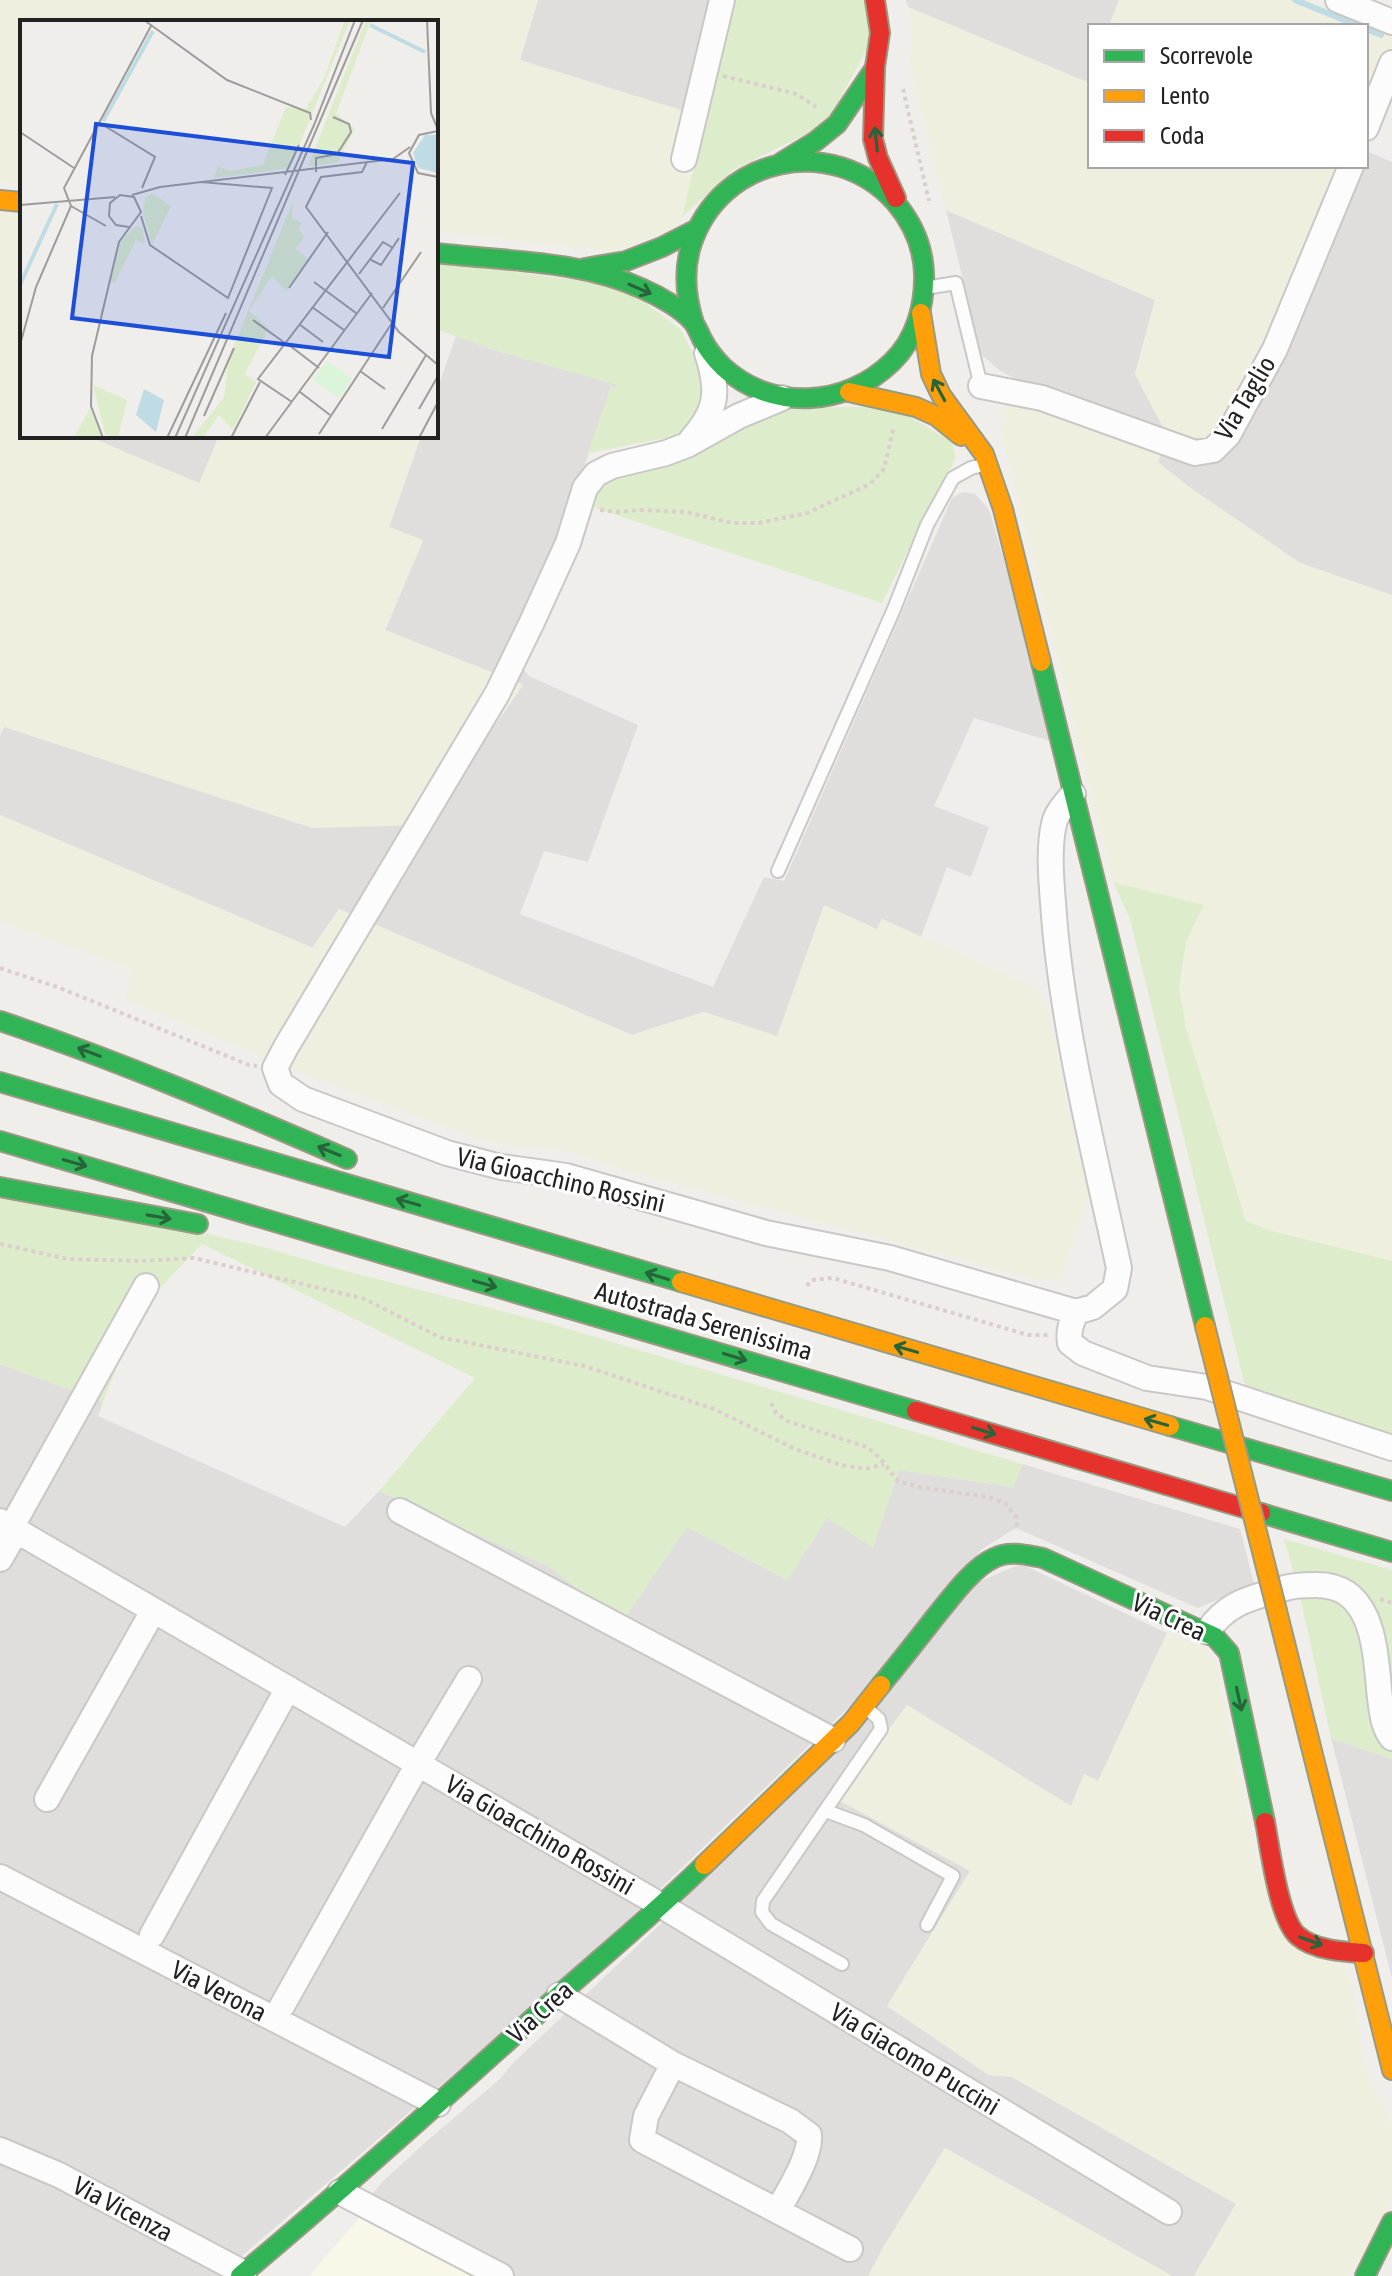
<svg xmlns="http://www.w3.org/2000/svg" width="1392" height="2276" font-family="'Asap Condensed',sans-serif">
  <rect width="100%" height="100%" fill="#f0eeeb"/>
  <!-- residential -->
  <path fill="#dfdedc" d="M538,0H720L694,116L520,60Z
    M906,0H1119L1109,26H1090V74L1087,82L908,7Z
    M1369,152L1392,162V595L1300,563L1189,487L1158,462L1166,439L1199,450L1288,339L1363,166H1366Z
    M946,210L1155,300L1135,374L1164,429L1057,388L1017,380L999,370L981,354Z
    M456,336L494,350L618,385L617,388L611,387L553,559L516,660L529,676L638,725L588,862L544,851L520,914L713,987L764,877L784,881L952,498L963,492L975,494L989,509L1057,743L974,718L934,806L989,827L971,877L947,867L921,937L882,919L877,929L777,1036L704,1012L632,1035L339,909L313,948L0,815V735L3,727L522,684L385,630L423,541L389,527L421,436H436V393Z
    M93,436H219L200,484L92,438Z
    M0,1364L103,1402L98,1416L345,1527L379,1491L550,1567L622,1622L687,1527L787,1580L827,1517L899,1470L1013,1487L1022,1464L1240,1529L1254,1584L1198,1608L1016,1528L982,1549L875,1682L583,1963L243,2255L222,2276H0Z
    M1021,1564L1167,1633L1098,1781L1084,1774L1071,1807L907,1705L970,1871L887,2006L989,2075L1012,2077L1236,2204L1194,2276H1172L945,2148L884,2246L868,2276H503L368,2200L381,2183L428,2140L500,2079L513,2063L667,1918L973,1584Z
    M1331,1738L1392,1759V1978Z"/>
  <!-- education -->
  <path fill="#f8f7e8" d="M363,2205L503,2276H309L359,2218Z"/>
  <!-- farmland -->
  <path fill="#efefdf" d="M0,0H538L520,60L707,118L682,217L671,230L614,252L436,231V22H22V185L0,182Z
    M1119,0H1310L1392,31V49L1366,118V26H1109Z
    M908,7L1086,82L1090,74V166H1348L1225,434L1201,441L1164,429L1135,374L1155,300L946,210L910,65L912,26Z
    M0,212L22,214V436H93L92,438L199,483L219,436H421L389,527L423,540L385,630L523,685L426,825L312,828L4,727L0,735Z
    M1008,395L1166,439L1158,462L1189,487L1300,563L1392,595V1261L1271,1231L1246,1221L1186,1028L1179,988L1186,942L1204,905L1113,882L1000,428Z
    M0,815L312,948L339,909L631,1035L704,1012L777,1036L824,905L877,929L882,919L1035,988L1049,1011L1078,1155L1099,1164L1061,1279L1037,1280L624,1170L572,1152L544,1147H514L478,1139L304,1074L125,999L131,968L0,922Z
    M1167,1633L1200,1645L1216,1661L1258,1867L1335,1959L1347,1969L1358,2012L1361,2057L1392,2129V2195L1388,2210L1374,2239L1348,2276H1194L1236,2204L1012,2077L989,2075L887,2006L970,1871L836,1799L907,1705L1071,1806L1084,1774L1098,1781Z
    M945,2148L1172,2276H868L884,2246Z"/>
  <!-- grass -->
  <path fill="#ddeccb" d="M737,0H870L872,39L827,124L733,170L682,217L732,10Z
    M436,261L624,287L680,329L711,386L692,428L676,436L588,453L611,386L616,388L617,385L494,350L436,329Z
    M892,406L952,442L956,458L932,501L882,603L589,506L596,486L764,409Z
    M1113,882L1204,905L1186,942L1179,988L1186,1028L1246,1221L1271,1231L1392,1261V1454L1246,1390L1130,919Z
    M0,1191L134,1217L263,1247L335,1268L555,1325L1022,1464L1014,1487L899,1470L873,1548L827,1518L788,1580L687,1527L622,1622L550,1567L379,1491L475,1378L202,1244L140,1309L103,1402L0,1364Z
    M1284,1539L1392,1570V1759L1331,1738L1298,1587Z"/>
  <g fill="none" stroke-linecap="round" stroke-linejoin="round">
    <!-- stream -->
    <path stroke="#bfdbe3" stroke-width="6" d="M1295,0L1359,26
      M1366,29L1381,35"/>
    <defs>
      <path id="lane" d="M925,288L956,283L981,386
        M778,871L894,609L927,525L953,478L971,468L984,465
        M826,1811L864,1825L953,1876L927,1925
        M842,1964L771,1924L762,1912L763,1901L881,1729L879,1719L865,1707"/>
      <path id="street" d="M1338,0L1392,22
        M1366,128L1392,63
        M684,159L722,0
        M981,386L1042,398L1195,453L1213,450L1228,435L1275,349L1351,166
        M782,398L739,416L687,445L666,453L612,466L596,474L585,488L568,543L532,622L497,694L286,1047L275,1068L281,1084L303,1099L447,1153L501,1167L566,1176L766,1233L890,1258L1076,1312L1093,1307L1115,1289L1119,1268C1095,1156 1066,1042 1055,928C1053,898 1047,853 1054,824C1056,813 1066,803 1073,794
        M691,440C718,410 719,390 707,353
        M1076,1312C1071,1324 1068,1331 1070,1343L1083,1353L1147,1378L1207,1387L1392,1448
        M400,1511L833,1740
        M0,1521L652,1900L1169,2212
        M11,1528L146,1286
        M0,1559L16,1531
        M1207,1632C1228,1601 1252,1598 1285,1588C1295,1585 1305,1585 1315,1585C1376,1584 1375,1654 1380,1698C1382,1713 1383,1727 1392,1738
        M47,1799L153,1611
        M0,1877L438,2104
        M152,1935L288,1688
        M559,1995L673,2064L790,2121L809,2135C811,2157 788,2191 778,2211
        M282,2006L418,1764L469,1679
        M673,2064L646,2116L642,2140L850,2249
        M0,2150L59,2175L244,2273
        M340,2192L501,2276"/>
      <path id="fast" d="M782,162L816,141L837,124L875,68
        M436,253C505,261 579,260 643,289C659,296 682,309 693,322C697,327 699,333 702,339C707,349 715,359 723,367C772,412 846,407 892,362C916,339 925,305 924,273C923,247 912,222 895,202C833,133 719,156 691,246C683,272 686,298 694,323
        M585,268L626,261L662,247L697,229
        M1041,662L1205,1326
        M0,1021C119,1061 232,1109 347,1159
        M0,1082L681,1282
        M0,1141L916,1411
        M0,1187L198,1224
        M1170,1426L1392,1491
        M1261,1513L1392,1552
        M881,1685C900,1662 918,1639 936,1616C951,1598 972,1568 994,1558C1010,1550 1026,1555 1043,1558L1215,1637L1229,1653L1265,1822
        M240,2276C346,2187 448,2095 550,2003C602,1957 655,1913 704,1865
        M1365,2276L1392,2222"/>
      <path id="slow" d="M0,200L22,202
        M921,313L931,374L941,395L984,454L1003,509L1041,662
        M849,392L916,407L936,416L961,436
        M681,1282L1170,1426
        M1277,1611L1392,2070
        M704,1865L851,1723L881,1685"/>
      <path id="jam" d="M875,0L880,33L875,67L873,139L878,158L896,198
        M916,1411L1261,1513
        M1265,1822C1270,1848 1279,1920 1298,1936C1314,1950 1343,1952 1364,1953"/>
    </defs>
    <!-- lane casing -->
    <use href="#lane" stroke="#c9c8c7" stroke-width="16"/>
    <!-- street casing -->
    <use href="#street" stroke="#c9c8c7" stroke-width="28"/>
    <!-- fast casing -->
    <use href="#fast" stroke="#999a82" stroke-width="22"/>
    <!-- slow casing -->
    <use href="#slow" stroke="#999a82" stroke-width="22"/>
    <!-- jam casing -->
    <use href="#jam" stroke="#999a82" stroke-width="22"/>
    <!-- path -->
    <path stroke="#dccecd" stroke-width="4" stroke-dasharray="4 4" stroke-linecap="butt" d="M723,76L797,94L816,107
      M903,89L929,201
      M600,510L618,512L640,510L686,512L732,523H759L807,513L870,484L884,469L894,426
      M0,968L60,988L249,1065L257,1066
      M0,1244L68,1259L141,1261L194,1258L365,1299L439,1337L584,1366L714,1409L795,1449L841,1465L866,1469L884,1464
      M807,1286L811,1280L833,1278L1028,1335H1050
      M771,1403L776,1413L787,1421L867,1447L880,1458L898,1481L919,1487L988,1497L1006,1504L1016,1517L1017,1527
      M1380,1599L1392,1603"/>
    <!-- lane -->
    <use href="#lane" stroke="#fdfcfc" stroke-width="12"/>
    <!-- street -->
    <use href="#street" stroke="#fdfcfc" stroke-width="24"/>
    <!-- fast -->
    <use href="#fast" stroke="#30b455" stroke-width="18"/>
    <!-- slow -->
    <use href="#slow" stroke="#ff9f0a" stroke-width="18"/>
    <!-- jam -->
    <use href="#jam" stroke="#e5322d" stroke-width="18"/>
    <defs>
      <path id="slow-bridge" d="M1205,1326L1277,1611"/>
    </defs>
    <!-- slow-bridge casing -->
    <use href="#slow-bridge" stroke="#999a82" stroke-width="22" stroke-linecap="butt"/>
    <!-- slow-bridge -->
    <use href="#slow-bridge" stroke="#ff9f0a" stroke-width="18"/>
  </g>
  <!-- one-way arrows -->
  <defs><path id="oneway-shaft" d="M-6 0H5M1.5-3L5.5 0L1.5 3" fill="none" stroke-width="1.6" stroke-linecap="round" stroke-linejoin="round" transform="scale(2)"/></defs>
  <g stroke="#286439">
    <use href="#oneway-shaft" transform="translate(876 139) rotate(-96)"/>
    <use href="#oneway-shaft" transform="translate(640 289) rotate(23)"/>
    <use href="#oneway-shaft" transform="translate(939 390) rotate(-118)"/>
    <use href="#oneway-shaft" transform="translate(89 1052) rotate(-159)"/>
    <use href="#oneway-shaft" transform="translate(329 1151) rotate(-158)"/>
    <use href="#oneway-shaft" transform="translate(75 1163) rotate(16)"/>
    <use href="#oneway-shaft" transform="translate(408 1202) rotate(-164)"/>
    <use href="#oneway-shaft" transform="translate(159 1217) rotate(10)"/>
    <use href="#oneway-shaft" transform="translate(657 1276) rotate(-163)"/>
    <use href="#oneway-shaft" transform="translate(485 1284) rotate(16)"/>
    <use href="#oneway-shaft" transform="translate(906 1349) rotate(-164)"/>
    <use href="#oneway-shaft" transform="translate(735 1357) rotate(17)"/>
    <use href="#oneway-shaft" transform="translate(1156 1422) rotate(-164)"/>
    <use href="#oneway-shaft" transform="translate(984 1431) rotate(17)"/>
    <use href="#oneway-shaft" transform="translate(1239 1699) rotate(78)"/>
    <use href="#oneway-shaft" transform="translate(1311 1941) rotate(20)"/>
  </g>
  <g text-anchor="middle" dominant-baseline="central" stroke-width="6" stroke-linejoin="round" paint-order="stroke">
    <!-- street labels -->
    <g font-size="26" fill="#222" stroke="#fff">
      <text transform="translate(1245 398) rotate(-59)">Via Taglio</text>
      <text transform="translate(561 1180) rotate(13)">Via Gioacchino Rossini</text>
      <text transform="translate(704 1321) rotate(16)">Autostrada Serenissima</text>
      <text transform="translate(1169 1617) rotate(25)">Via Crea</text>
      <text transform="translate(540 1835) rotate(30)">Via Gioacchino Rossini</text>
      <text transform="translate(219 1991) rotate(27)">Via Verona</text>
      <text transform="translate(540 2012) rotate(-42)">Via Crea</text>
      <text transform="translate(915 2059) rotate(31)">Via Giacomo Puccini</text>
      <text transform="translate(123 2209) rotate(28)">Via Vicenza</text>
    </g>
  </g>
  <!-- overview -->
  <g transform="translate(20 20)">
    <rect width="418" height="418" fill="#f0eeeb"/>
    <path d="M325,0H330L270,148L194,158L198,146L210,151L243,145L266,87L286,89L304,58ZM346,0H351L316,94L335,109L317,143L288,146ZM132,173L151,186L132,225L123,192L125,178ZM273,181L272,198L282,203L278,209L285,216L276,229L288,239L266,271L252,256L229,291L249,308L225,354L236,362L213,410L199,395L183,418H172L204,377L209,338ZM115,206L122,208L125,224L116,220L95,263L91,261L100,223ZM73,365L107,380L98,418L85,414ZM70,388L82,418H54Z" fill="#ddeccb"/>
    <path d="M307,341L332,358L319,378L293,360Z" fill="#daf5da"/>
    <path d="M405,115H418V153L398,148L393,133ZM124,369L144,380L136,412L116,395Z" fill="#bfdbe3"/>
    <path fill="none" stroke="#bfdbe3" stroke-width="4" d="M350,5L405,32M83,101L133,11M0,265L37,184"/>
    <path fill="none" stroke="#9e9c9b" stroke-width="2" d="M124,0L207,60L290,93L291,100M407,0L411,93L418,110M80,103L135,137L122,168M418,111L399,115L389,133L398,153L418,157M0,112L54,148M347,142L342,152L301,157L286,187L379,312L418,345M296,152V138L317,134L331,112L329,104L313,97M265,155L279,125M418,164V226M112,175L140,167L373,139L390,127M0,185L95,177M51,186L86,206M121,196L130,225L208,278L252,168L181,162M351,240L361,245L379,218M339,254L363,222L373,228M294,262L336,293M269,268L308,212M292,287L324,310M363,288L401,232M233,300L265,323M279,304L303,322M265,322L299,348M0,325L16,267L51,186L44,168L131,6M340,351L365,369M280,372L310,395M272,382L238,359L380,173M399,389L418,356M184,396L214,328M362,409L406,335M299,414L372,303M83,418L71,386L72,336L99,222L121,192L114,177L100,175L90,183L89,196L96,205L109,207M147,418L206,293M155,418L294,105L335,0M165,418L343,0M211,418L240,362M245,418L352,273M399,418L418,382"/>
    <path fill="#1d4ed8" fill-opacity="0.15" stroke="#1d4ed8" stroke-width="4" d="M76,104L393,143L369,337L52,298Z"/>
    <rect width="418" height="418" fill="none" stroke="#222" stroke-width="4"/>
  </g>
  <!-- legend -->
  <rect x="1088" y="24" width="280" height="144" fill="#ffffff" stroke="#a7a7a7" stroke-width="2"/>
  <rect x="1104" y="50" width="40" height="12" fill="#30b455" stroke="#a7a7a7" stroke-width="2"/>
  <text x="1160" y="64" font-size="24" fill="#222222">Scorrevole</text>
  <rect x="1104" y="90" width="40" height="12" fill="#ff9f0a" stroke="#a7a7a7" stroke-width="2"/>
  <text x="1160" y="104" font-size="24" fill="#222222">Lento</text>
  <rect x="1104" y="130" width="40" height="12" fill="#e5322d" stroke="#a7a7a7" stroke-width="2"/>
  <text x="1160" y="144" font-size="24" fill="#222222">Coda</text>
</svg>
